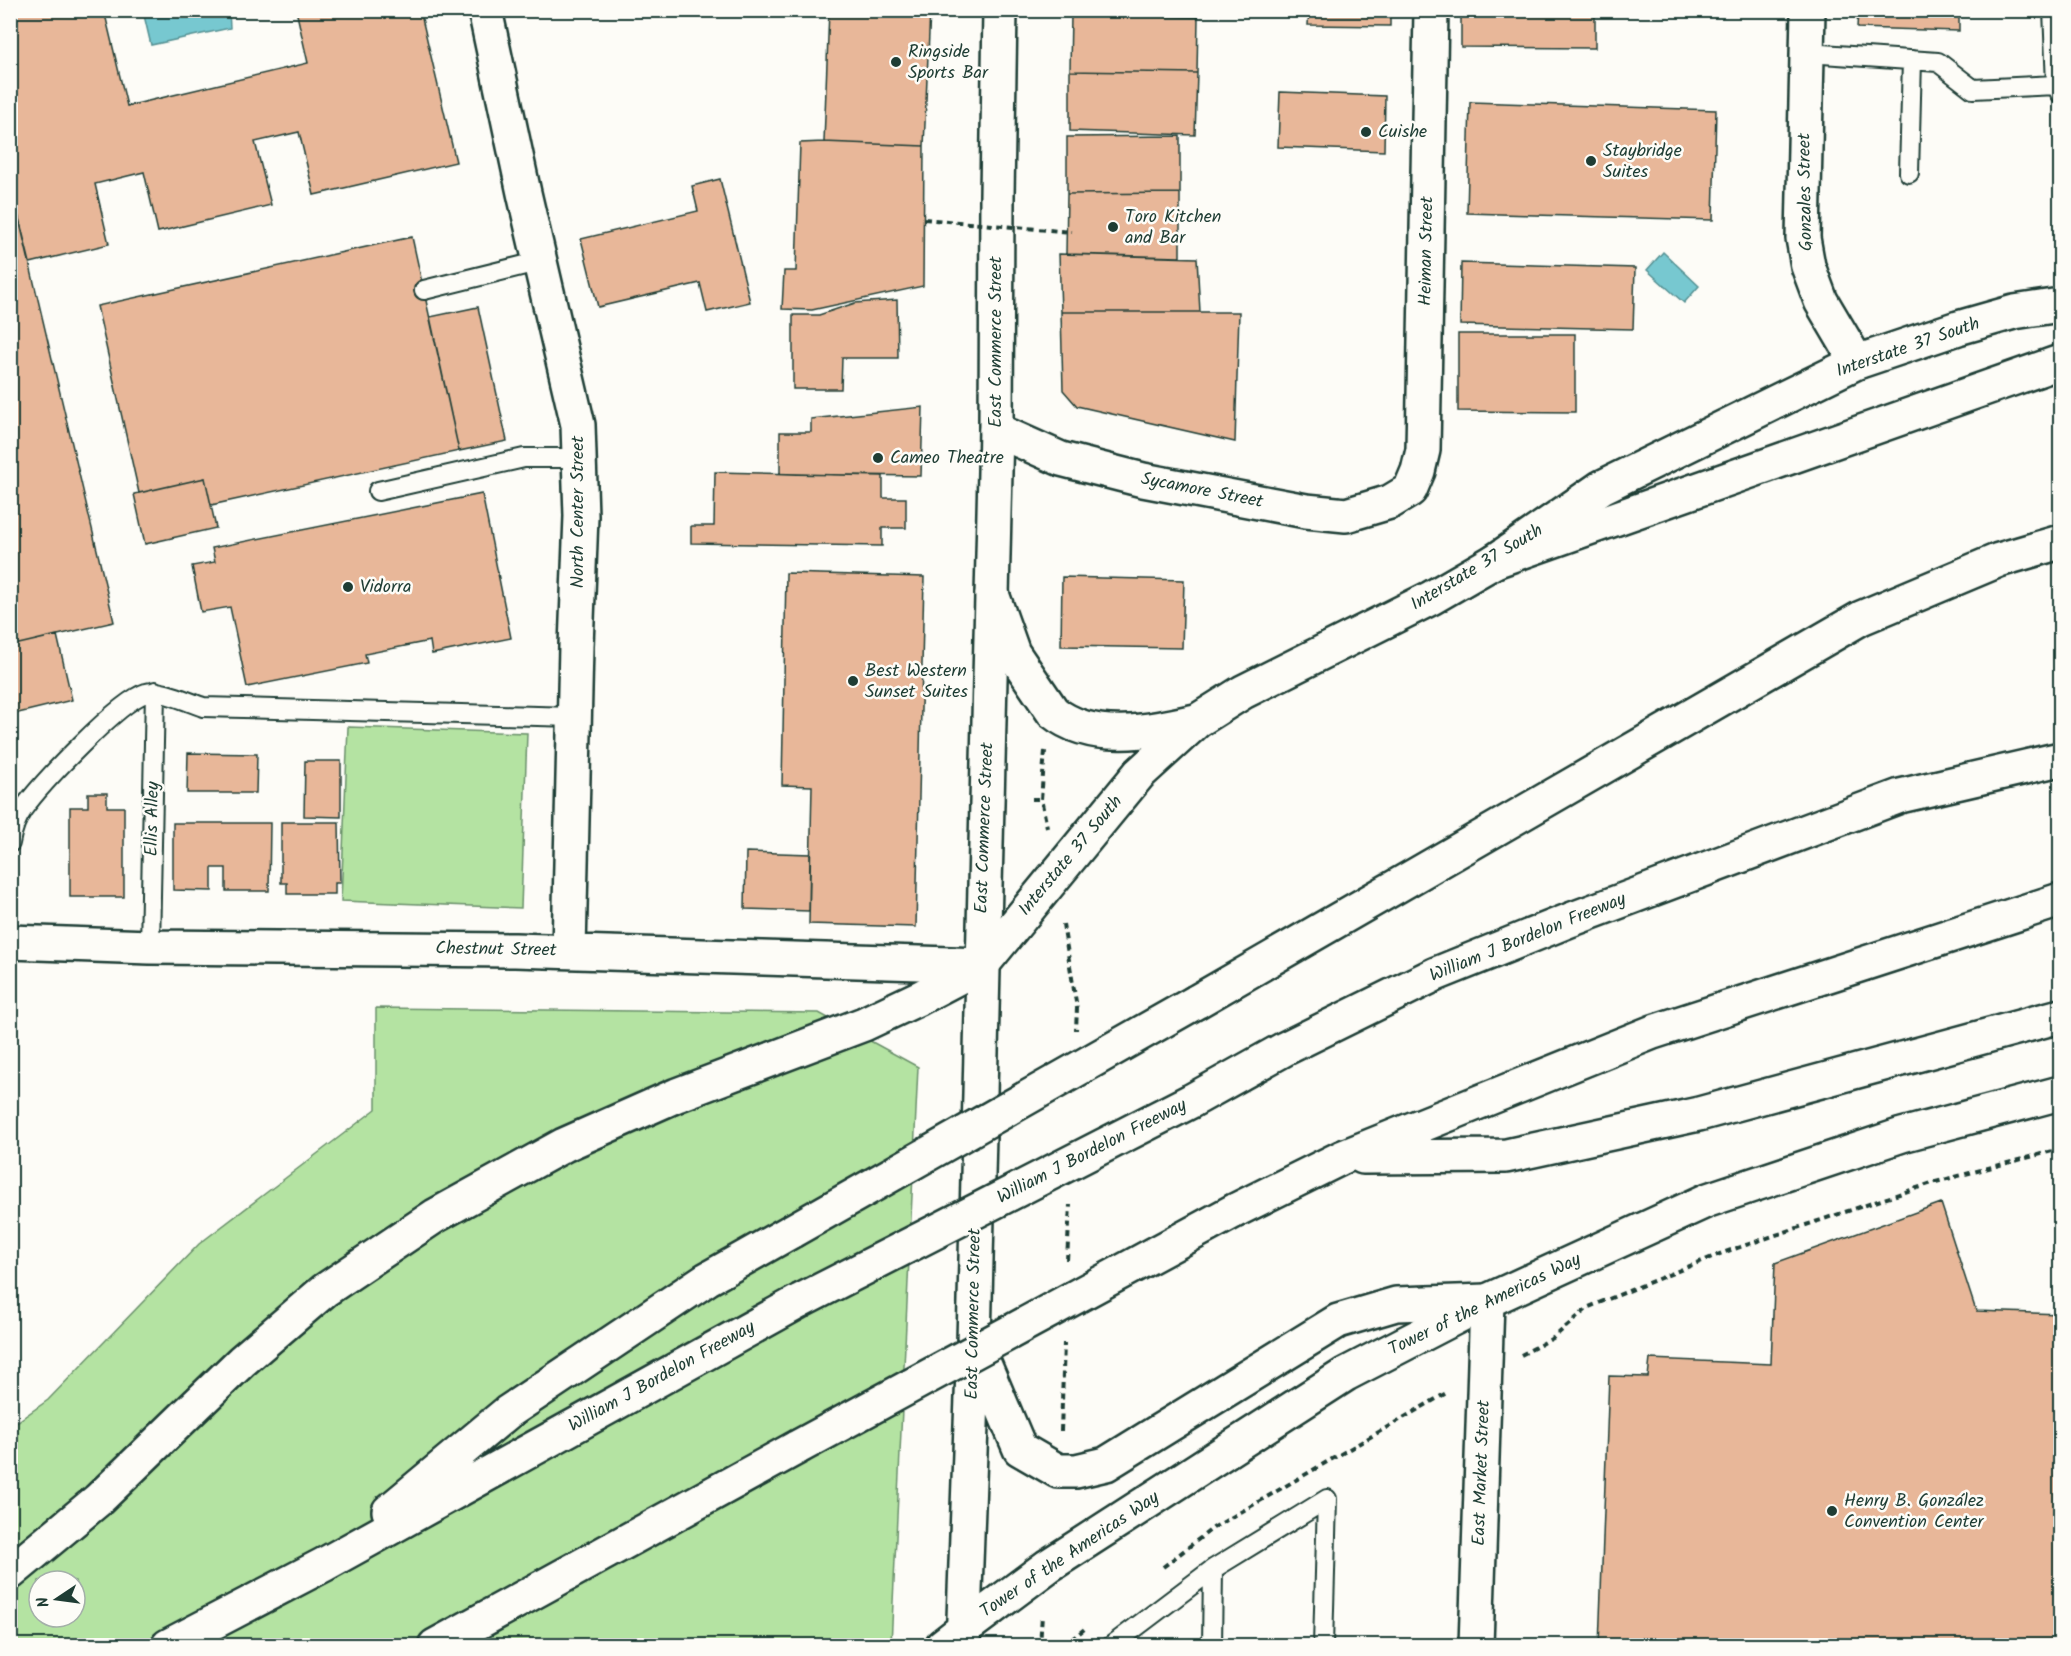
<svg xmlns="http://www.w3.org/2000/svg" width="2071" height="1656" font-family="Kalam,sans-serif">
  <rect width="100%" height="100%" fill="#fdfcf7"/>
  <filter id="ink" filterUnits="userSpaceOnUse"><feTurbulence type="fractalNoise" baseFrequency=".0167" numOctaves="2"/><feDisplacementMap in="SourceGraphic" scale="12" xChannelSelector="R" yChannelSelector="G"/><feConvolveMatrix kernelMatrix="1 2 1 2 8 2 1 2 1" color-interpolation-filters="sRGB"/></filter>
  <g filter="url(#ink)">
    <!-- green -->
    <path fill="#b4e3a2" stroke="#6a906b" stroke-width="1.5" fill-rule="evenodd" d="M348,727L527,733L521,908L341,901Z
      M376,1008L819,1013L918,1067L891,1645H11L10,1427L48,1400L199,1244L376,1109ZM39,1581H75V1617H39Z"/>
    <!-- water -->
    <path fill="#77c8d0" stroke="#549092" stroke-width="1.5" d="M143,11H229L230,28L151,45Z
      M1663,252L1699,286L1684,303L1647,270Z"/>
    <!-- building -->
    <path fill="#e8b799" stroke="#1f3d34" stroke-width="1.5" d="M10,10H104L127,106L308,63L296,10H420L456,162L314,195L299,132L255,142L271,205L158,232L144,172L95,184L109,244L30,263L15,202L10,203Z
      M829,10H930L924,146L824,142Z
      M1309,10H1390V26L1308,25Z
      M1461,10H1595V48L1461,47Z
      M1858,10H1959V31L1857,28Z
      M1071,15L1198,17L1197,73L1070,71Z
      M1070,71L1197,73L1195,135L1070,131Z
      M1280,92L1385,96L1384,151L1278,147Z
      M1470,102L1716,110L1713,220L1467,213Z
      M1180,136V193L1067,194V137Z
      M824,142L924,146L923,286L812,310L782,309L784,271H796L800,143Z
      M720,179L750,302L707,312L700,283L598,307L581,239L698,211L692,186Z
      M1180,193V257L1066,254L1067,194Z
      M15,202L114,622L10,646V203Z
      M412,237L459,451L211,505L205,478L139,493L97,306Z
      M1059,254L1197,258L1200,312H1061Z
      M1461,263L1635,268L1633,329L1460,325Z
      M897,300L898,358H842L841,389H793V315H819L855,303Z
      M478,307L507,441L459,451L430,317Z
      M1061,312H1239L1235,442L1077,406L1063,390Z
      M1458,334H1575V412L1458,411Z
      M923,407L921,476L780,474V432H811V419Z
      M715,472L883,476V498H906V528H882V546L691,543V526H714Z
      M205,478L216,528L145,544L134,494Z
      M482,494L511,638L432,654L430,641L365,654L367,663L247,687L230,607L201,612L192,566L215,562L212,548Z
      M786,573L924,577L916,927L809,924L812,786L782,785Z
      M1062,577L1184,580L1182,648L1061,646Z
      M57,635L72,700L10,715V646Z
      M188,753L257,754L256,793H187Z
      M305,761H341V817L304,816Z
      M88,793H107V807H124V897H70V807H88Z
      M281,822H339L340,883H335V894H287V883H281Z
      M173,823H270L269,891H226V868H212V891L173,890Z
      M746,852L810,854L809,911L745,909Z
      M1941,1203L1976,1311L2060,1314V1646H1599L1609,1376L1648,1377L1650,1359L1771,1364L1775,1263Z"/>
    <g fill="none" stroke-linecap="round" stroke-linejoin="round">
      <defs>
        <path id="service" d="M2053,10L2056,85L2060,93
          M1808,53L1938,62L1973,89L2056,85
          M1909,173L1912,60
          M424,290L541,261
          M378,491L524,458H580
          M10,843C12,831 16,819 23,809C41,784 119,701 146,693C160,688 188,702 203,707L574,717
          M150,947L155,691
          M1111,1646L1213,1569L1327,1499
          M1212,1646L1213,1569
          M1323,1646L1327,1499"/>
        <path id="minor" d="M485,10L524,193L578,425L581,516L576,646L569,951
          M1808,10L1803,238L1808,266L1821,301L1857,362
          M996,430L1061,459L1143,480L1306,511L1346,515L1390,502L1410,490L1418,471L1423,450L1431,10
          M10,942L150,947L515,950L982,965"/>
        <path id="secondary" d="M992,594L1013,653L1053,712C1093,744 1150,731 1195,721
          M982,965L1139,774L1197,721L1243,692L1431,598L1495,561L1602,487L1857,362L1958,328L2014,312L2060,305
          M965,1628L1048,1566L1346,1374L1487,1301L1708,1200L1902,1135L2060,1093"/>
        <path id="primary" d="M979,1352L1020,1449L1058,1471H1076L1106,1464L1338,1321L1396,1304L1487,1301L1476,1646
          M963,1646L974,1342L996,430L997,195L1000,10"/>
        <path id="motorway" d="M1495,561L2060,362
          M1196,1002L1861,618L1999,560L2060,542
          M1191,1101L1286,1048L1436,974L1570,920L1900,796L2060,759
          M1363,1157L1506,1156L1699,1114L2060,1016
          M1236,1210L1343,1157L1653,1032L2060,900
          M389,1511L508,1412L707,1279L792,1231
          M10,1573L98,1500L242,1361L325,1290L435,1216L564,1145L677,1095L864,1024L919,998L982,965
          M168,1646L325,1564L800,1301
          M435,1646L798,1447
          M942,1646L965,1628"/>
      </defs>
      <!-- service casing -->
      <use href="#service" stroke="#1f3d34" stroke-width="22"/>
      <!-- minor casing -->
      <use href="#minor" stroke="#1f3d34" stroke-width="38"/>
      <!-- secondary casing -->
      <use href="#secondary" stroke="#1f3d34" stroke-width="38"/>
      <!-- primary casing -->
      <use href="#primary" stroke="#1f3d34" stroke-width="38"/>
      <!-- motorway casing -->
      <use href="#motorway" stroke="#1f3d34" stroke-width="38"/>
      <!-- path -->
      <path stroke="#1f3d34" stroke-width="4" stroke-dasharray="6 4.5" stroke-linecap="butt" d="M1045,751L1041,799L1047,827
        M1032,799H1041
        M1063,924L1077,1008L1076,1030
        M1067,1260L1070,1205
        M1521,1355L1553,1338L1589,1307L1722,1253L1932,1183L2060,1149
        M1061,1431L1064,1343
        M1163,1567L1213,1528L1448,1392
        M1040,1646L1042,1615
        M1063,1646L1087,1627"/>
      <!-- service -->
      <use href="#service" stroke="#fdfcf7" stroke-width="18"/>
      <!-- minor -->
      <use href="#minor" stroke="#fdfcf7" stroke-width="33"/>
      <!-- secondary -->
      <use href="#secondary" stroke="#fdfcf7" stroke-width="33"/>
      <!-- primary -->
      <use href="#primary" stroke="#fdfcf7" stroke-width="33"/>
      <!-- motorway -->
      <use href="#motorway" stroke="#fdfcf7" stroke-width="33"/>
      <defs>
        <path id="motorway-bridge" d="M792,1231L1196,1002
          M800,1301L1191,1101
          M798,1447L1236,1210"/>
      </defs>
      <!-- motorway-bridge casing -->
      <use href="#motorway-bridge" stroke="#1f3d34" stroke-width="38" stroke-linecap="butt"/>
      <!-- path-bridge -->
      <path stroke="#1f3d34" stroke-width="4" stroke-dasharray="6 4.5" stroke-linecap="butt" d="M924,219L1071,232"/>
      <!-- motorway-bridge -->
      <use href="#motorway-bridge" stroke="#fdfcf7" stroke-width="33"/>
    </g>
  </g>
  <!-- markers -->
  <g fill="#1f3d34" stroke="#fdfcf7" stroke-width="2">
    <circle cx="896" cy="62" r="6"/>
    <circle cx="1366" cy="132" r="6"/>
    <circle cx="1591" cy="161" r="6"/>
    <circle cx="1113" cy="227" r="6"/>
    <circle cx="878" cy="458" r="6"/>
    <circle cx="348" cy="587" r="6"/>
    <circle cx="853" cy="681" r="6"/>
    <circle cx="1832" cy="1511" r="6"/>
  </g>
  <g text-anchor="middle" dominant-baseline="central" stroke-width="5" stroke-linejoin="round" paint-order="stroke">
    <!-- poi labels -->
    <g font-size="18" fill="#1f3d34" stroke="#fdfcf7" text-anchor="start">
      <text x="908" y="52">Ringside<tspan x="908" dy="21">Sports Bar</tspan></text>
      <text x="1378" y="132">Cuishe</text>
      <text x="1603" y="151">Staybridge<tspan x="1603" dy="21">Suites</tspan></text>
      <text x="1125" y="217">Toro Kitchen<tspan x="1125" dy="21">and Bar</tspan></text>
      <text x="890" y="458">Cameo Theatre</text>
      <text x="360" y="587">Vidorra</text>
      <text x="865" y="671">Best Western<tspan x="865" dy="21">Sunset Suites</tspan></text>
      <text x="1844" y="1501">Henry B. González<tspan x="1844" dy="21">Convention Center</tspan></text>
    </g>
    <!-- street labels -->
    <g font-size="18" fill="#1f3d34" stroke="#fdfcf7">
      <text transform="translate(1806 192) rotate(-91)">Gonzales Street</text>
      <text transform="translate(1427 251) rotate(-89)">Heiman Street</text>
      <text transform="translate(996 342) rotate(-90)">East Commerce Street</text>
      <text transform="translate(1908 348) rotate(-19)">Interstate 37 South</text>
      <text transform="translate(1202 491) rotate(11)">Sycamore Street</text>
      <text transform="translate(578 512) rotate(-90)">North Center Street</text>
      <text transform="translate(1477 568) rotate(-31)">Interstate 37 South</text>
      <text transform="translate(153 819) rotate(-89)">Ellis Alley</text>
      <text transform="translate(985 828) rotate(-88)">East Commerce Street</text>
      <text transform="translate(1071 856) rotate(-50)">Interstate 37 South</text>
      <text transform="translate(1528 938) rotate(-22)">William J Bordelon Freeway</text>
      <text transform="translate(496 950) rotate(1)">Chestnut Street</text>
      <text transform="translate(1092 1152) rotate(-27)">William J Bordelon Freeway</text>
      <text transform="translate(1485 1305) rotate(-26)">Tower of the Americas Way</text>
      <text transform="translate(974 1314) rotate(-89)">East Commerce Street</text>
      <text transform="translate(662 1377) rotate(-29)">William J Bordelon Freeway</text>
      <text transform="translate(1482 1473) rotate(-88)">East Market Street</text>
      <text transform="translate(1070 1555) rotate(-34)">Tower of the Americas Way</text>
    </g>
  </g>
  <!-- margin -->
  <rect width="2071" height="1656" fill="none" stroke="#fdfcf7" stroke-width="36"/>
  <rect x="18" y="18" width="2035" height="1620" fill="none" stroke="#1f3d34" stroke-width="2" filter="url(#ink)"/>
  <!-- north arrow -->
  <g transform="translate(57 1599) rotate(257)"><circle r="28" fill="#fdfcf7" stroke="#a4b0a9" stroke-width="1.5"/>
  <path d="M0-4.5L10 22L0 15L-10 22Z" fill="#1f3d34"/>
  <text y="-9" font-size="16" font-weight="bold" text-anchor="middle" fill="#1f3d34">N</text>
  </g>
</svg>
